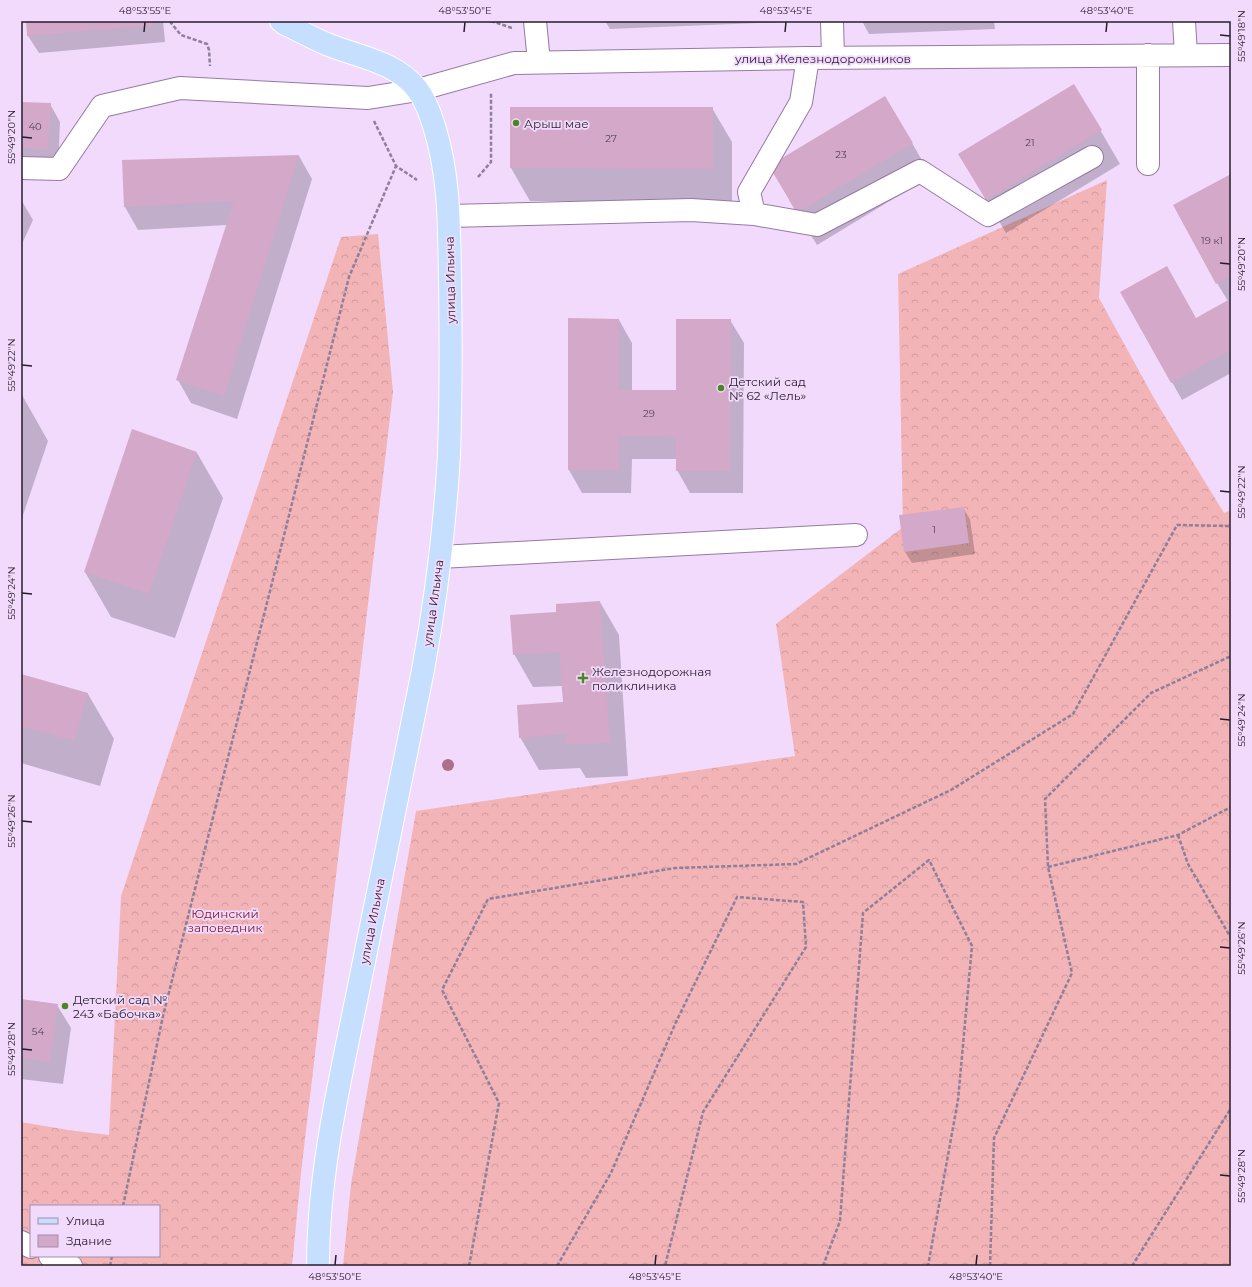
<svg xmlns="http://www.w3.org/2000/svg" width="1252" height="1287" font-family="Montserrat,sans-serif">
  <defs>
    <pattern id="forest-crowns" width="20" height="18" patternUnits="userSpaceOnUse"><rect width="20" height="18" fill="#f3b4b7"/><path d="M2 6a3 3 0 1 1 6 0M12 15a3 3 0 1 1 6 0" fill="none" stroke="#d09a9e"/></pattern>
  </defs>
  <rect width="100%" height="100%" fill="#f2dafd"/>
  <!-- forest -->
  <path fill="url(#forest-crowns)" fill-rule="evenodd" d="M1107,180L1099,298L1155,400L1224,513L1231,510V1266H343L351,1184L416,811L795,756L776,624L903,527L898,274Z
    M378,234L393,392L301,1173L292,1266H21V1122L68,1130L109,1135L121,896L341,237ZM31,1206H159V1256H31Z"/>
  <!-- shadow -->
  <path fill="#0003" d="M27,21H163L165,42L39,53L28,36Z
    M605,21H811L610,29Z
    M862,21H994L995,29L869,34Z
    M1074,85L1120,164L1006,233L959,154Z
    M21,103L50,104L60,122L58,167L21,165Z
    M511,108H712L732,142V202L530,201L511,168Z
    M912,143L931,176L817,245L789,200Z
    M299,156L312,179L237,419L191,403L178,380L227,225L138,230L125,207L123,161Z
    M1231,175V373L1182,400L1122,293L1196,319L1228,301L1217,283Z
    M21,202L23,203L33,220L21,246Z
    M619,320L632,343V391H677L730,320L744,343L743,493H690L677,470V459H632L631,493H582L569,470Z
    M21,395H22L48,441L21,521Z
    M197,453L223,498L175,638L111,617L85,572Z
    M963,508L970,519L975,554L912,563L905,552Z
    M600,602L619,635L628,776L586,778L580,768L539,770L520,737L564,702L562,686L533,687L514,654L557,613Z
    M21,675L88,694L114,739L100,786L21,763Z
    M21,1000L57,1005L71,1028L63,1084L21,1079Z"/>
  <!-- building -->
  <path fill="#d3a8c8" d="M26,21H155V25L27,36Z
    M1074,84L1102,130L986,200L958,154Z
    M885,96L913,143L797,213L769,166Z
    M21,102L51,103L48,150L21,148Z
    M510,107H713V169L510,168Z
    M299,155L224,396L176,380L234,201L124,207L122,160Z
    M1231,174V276L1216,284L1173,205Z
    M1167,266L1196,318L1230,299L1231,301V350L1171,383L1120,292Z
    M568,318L619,319V390H676V319H731L730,471H676V437L619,436V470H568Z
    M132,429L197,452L149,594L84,572Z
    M964,507L969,543L904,552L899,515Z
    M600,601L610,743L566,745L565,734L519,738L517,705L563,702L559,652L513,655L510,615L556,612V604Z
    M21,674L88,693L74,741L21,726Z
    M21,999L58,1004L50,1062L21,1058Z"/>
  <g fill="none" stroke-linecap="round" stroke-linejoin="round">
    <defs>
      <path id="minor" d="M535,21L539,62
        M832,21L833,58
        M1184,21L1186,55
        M1148,55V164
        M21,168L59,169L102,106L180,88L368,98L418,90L514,63L808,58L1231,55
        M754,214L749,192L801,102L808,58
        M449,216L691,210L754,214L817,225L920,171L988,215L1092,157
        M440,557L856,535
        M21,1242L31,1247
        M50,1256L71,1266"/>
      <path id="major" d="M281,21L285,24C300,31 314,39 329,45C359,57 396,62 417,89C425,99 430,113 434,126C450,176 449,228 450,280C451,338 451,396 449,454C445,527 436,599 423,670C401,779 379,887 357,996C339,1085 318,1174 318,1266"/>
    </defs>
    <!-- minor casing -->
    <use href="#minor" stroke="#957aa1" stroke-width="24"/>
    <!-- major casing -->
    <use href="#major" stroke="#fff" stroke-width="24"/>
    <!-- path -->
    <path stroke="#907f98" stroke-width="2.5" stroke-dasharray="4 2" stroke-linecap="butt" d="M171,21V23L181,35L207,44L209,50L210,66
      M491,21L512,28
      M385,22V21
      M374,121L396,166L417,180
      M478,177L491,162V93
      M1178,835L1188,864L1231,938
      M1048,867L1178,835L1231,807
      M123,1206L163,1016L349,277L396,166
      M110,1266L112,1256
      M469,1266L499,1103L442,990L488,899L675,868L796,864L951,790L1073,714L1177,525L1231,526
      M557,1266L611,1173L676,1022L737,897L803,902L806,947L703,1112L665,1266
      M823,1266L840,1221L863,913L929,860L972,946L958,1100L928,1266
      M990,1266L994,1138L1072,973L1048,867L1045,799L1151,693L1231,656
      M1132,1266L1231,1108"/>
    <!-- minor -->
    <use href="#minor" stroke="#fff" stroke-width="22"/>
    <!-- major -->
    <use href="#major" stroke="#c7dffe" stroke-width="22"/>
  </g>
  <!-- trees -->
  <circle fill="#af6f8a" cx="448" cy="765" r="6"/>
  <!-- ticks -->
  <path fill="none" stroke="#271c2c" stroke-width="1.5" d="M144,32L145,22M464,32L465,22M785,32L786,22M1106,32L1107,22M1220,35L1230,36M22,137L32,138M1220,263L1230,264M22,365L32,366M1220,491L1230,492M22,593L32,594M1220,719L1230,720M22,821L32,822M1220,947L1230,948M22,1049L32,1050M1220,1175L1230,1176M335,1265L336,1255M655,1265L656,1255M976,1265L977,1255"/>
  <!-- markers -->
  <g fill="#4c8622" stroke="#f2dafd" stroke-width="1.5">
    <circle cx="516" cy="123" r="4"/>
    <circle cx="721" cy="388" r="4"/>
    <path d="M581 672h4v4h4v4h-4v4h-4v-4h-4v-4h4z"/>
    <circle cx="65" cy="1006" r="4"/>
  </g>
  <g text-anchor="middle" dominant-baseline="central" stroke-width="3.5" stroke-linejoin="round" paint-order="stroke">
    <!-- number labels -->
    <g font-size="10" fill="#523f53">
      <text x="35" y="126">40</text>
      <text x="611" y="138">27</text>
      <text x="1030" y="142">21</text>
      <text x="841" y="154">23</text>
      <text x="1212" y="240">19 к1</text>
      <text x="649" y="413">29</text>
      <text x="934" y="529">1</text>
      <text x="38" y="1031">54</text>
    </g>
    <!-- street labels -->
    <g font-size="12" fill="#271c2c" stroke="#f2dafd">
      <text x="823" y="58">улица Железнодорожников</text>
      <text transform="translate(450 280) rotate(-91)">улица Ильича</text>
      <text transform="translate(433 603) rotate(-82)">улица Ильича</text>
      <text transform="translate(372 921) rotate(-79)">улица Ильича</text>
    </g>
    <!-- poi labels -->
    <g font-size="12" fill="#271c2c" stroke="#f2dafd" text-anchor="start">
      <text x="524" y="123">Арыш мае</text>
      <text x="729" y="381">Детский сад<tspan x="729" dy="14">№ 62 «Лель»</tspan></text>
      <text x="592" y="671">Железнодорожная<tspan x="592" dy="14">поликлиника</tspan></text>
      <text x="73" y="999">Детский сад №<tspan x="73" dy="14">243 «Бабочка»</tspan></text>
    </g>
    <!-- park labels -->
    <g font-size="12" fill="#79172b" stroke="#f2dafd">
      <text x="225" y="913">Юдинский<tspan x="225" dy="14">заповедник</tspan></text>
    </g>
  </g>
  <!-- border -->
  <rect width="1252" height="1287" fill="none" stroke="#f2dafd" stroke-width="44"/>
  <!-- legend -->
  <rect x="30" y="1205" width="130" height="52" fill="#f2dafd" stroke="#a18ea9"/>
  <rect x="38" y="1218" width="20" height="6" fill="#c7dffe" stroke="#a18ea9"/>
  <text x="66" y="1225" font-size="12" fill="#271c2c">Улица</text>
  <rect x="38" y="1235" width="20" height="12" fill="#d3a8c8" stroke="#a18ea9"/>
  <text x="66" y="1245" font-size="12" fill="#271c2c">Здание</text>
  <rect x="22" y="22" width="1208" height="1243" fill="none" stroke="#271c2c" stroke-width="1.5"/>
  <g font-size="10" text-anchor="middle" fill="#271c2c">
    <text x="145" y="14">48°53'55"E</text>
    <text x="465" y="14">48°53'50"E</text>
    <text x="786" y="14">48°53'45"E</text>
    <text x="1107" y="14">48°53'40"E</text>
    <text transform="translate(1241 36) rotate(-90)" y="4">55°49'18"N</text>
    <text transform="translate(11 137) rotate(-90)" y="4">55°49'20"N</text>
    <text transform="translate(1241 264) rotate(-90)" y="4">55°49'20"N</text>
    <text transform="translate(11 365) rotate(-90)" y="4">55°49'22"N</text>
    <text transform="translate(1241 492) rotate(-90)" y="4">55°49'22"N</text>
    <text transform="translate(11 593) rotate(-90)" y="4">55°49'24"N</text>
    <text transform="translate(1241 720) rotate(-90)" y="4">55°49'24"N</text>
    <text transform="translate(11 821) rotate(-90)" y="4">55°49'26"N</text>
    <text transform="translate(1241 948) rotate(-90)" y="4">55°49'26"N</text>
    <text transform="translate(11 1049) rotate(-90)" y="4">55°49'28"N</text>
    <text transform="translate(1241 1176) rotate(-90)" y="4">55°49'28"N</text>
    <text x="335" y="1280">48°53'50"E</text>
    <text x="655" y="1280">48°53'45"E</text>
    <text x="976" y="1280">48°53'40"E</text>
  </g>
</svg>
